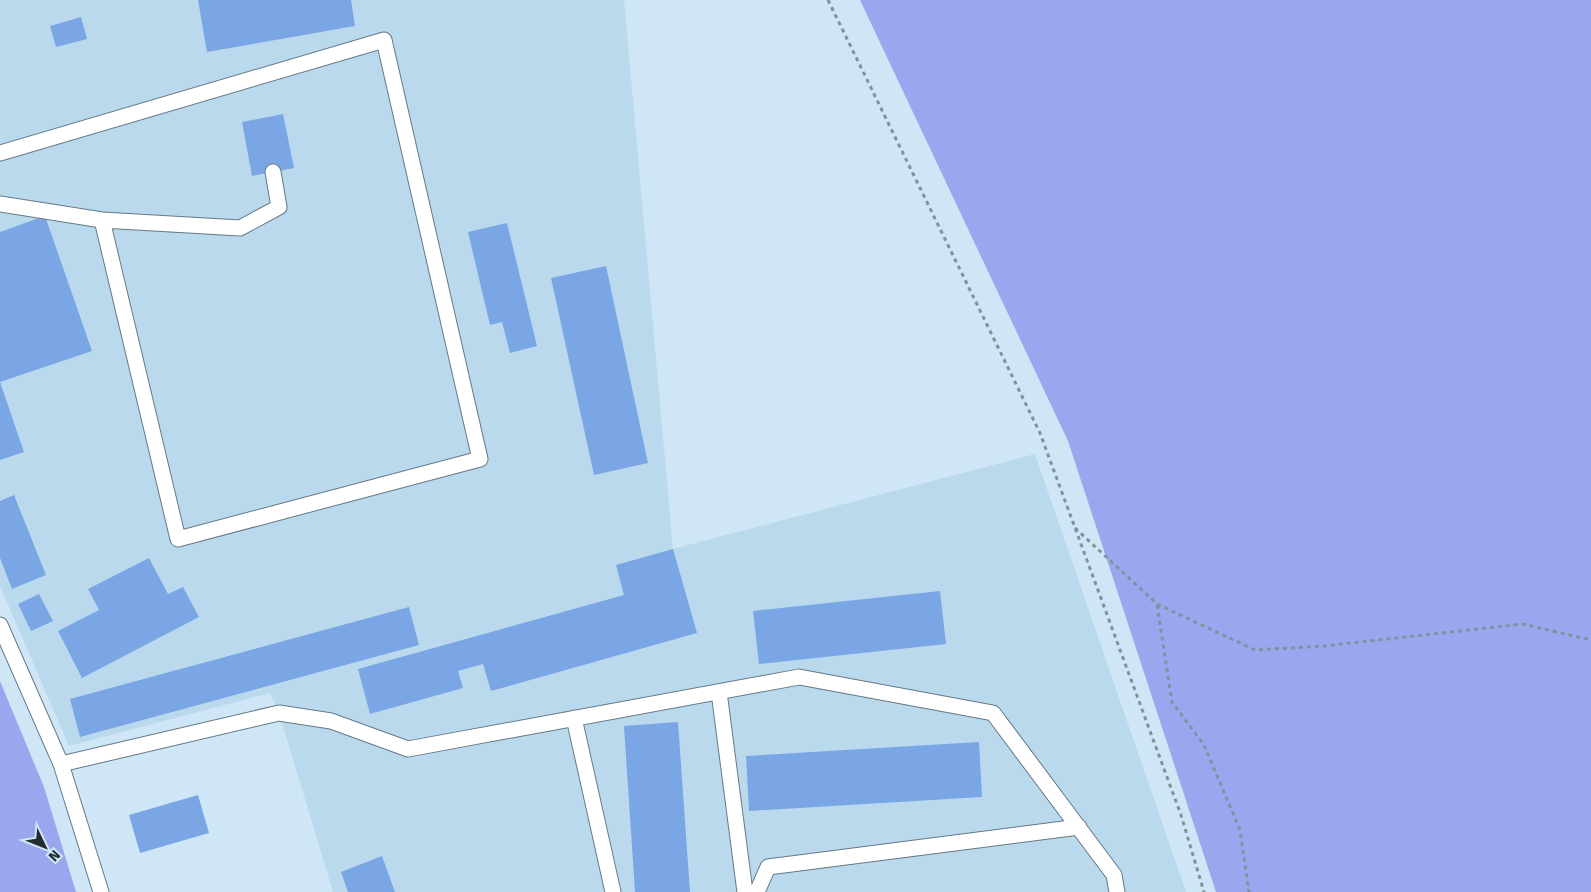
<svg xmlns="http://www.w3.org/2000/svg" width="1591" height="892" font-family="'Fira Sans',sans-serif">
  <rect width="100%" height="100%" fill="#cfe6f6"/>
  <!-- built -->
  <path fill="#bbd9ed" d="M0,0H624L673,549L1035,454L1186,892H333L279,713L270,693L69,746L0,586Z"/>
  <!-- forest -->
  <path fill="#9aa7ee" d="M860,0H1591V892H1216L1068,441Z
    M0,681L44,787L76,892H0Z"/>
  <!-- building -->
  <path fill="#7aa6e5" d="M198,0H351L355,26L207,52Z
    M81,17L87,39L56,47L50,26Z
    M283,114L294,168L252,176L242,122Z
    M45,216L92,351L0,382L24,452L0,460V232Z
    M507,223L537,346L510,353L502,322L490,325L468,232Z
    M606,266L648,463L594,475L551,278Z
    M14,495L46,575L12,589L0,558V501Z
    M673,549L697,633L491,691L483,664L458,671L463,688L370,714L358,669L624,595L616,565Z
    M149,558L168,594L183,587L199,617L82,678L58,631L99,610L88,589Z
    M940,591L946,644L759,664L753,611Z
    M39,594L53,621L31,631L18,604Z
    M409,607L419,645L80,737L70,699Z
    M678,722L690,892H635L624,726Z
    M979,742L982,797L749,811L746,756Z
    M198,795L209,833L140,853L129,815Z
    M382,856L395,892H348L341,872Z"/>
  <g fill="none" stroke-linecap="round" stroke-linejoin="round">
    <defs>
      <path id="lane" d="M0,153L384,40L480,459L178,539L102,220L0,204
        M102,220L240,228L279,207L273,172
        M0,625L61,764L101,892
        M719,692L745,892
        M574,718L613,892
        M61,764L279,713L331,721L408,749L799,677L993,713L1114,875L1117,892
        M757,892L768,867L1079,827"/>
    </defs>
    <!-- lane casing -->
    <use href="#lane" stroke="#647987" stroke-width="17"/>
    <!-- path -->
    <path stroke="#81919d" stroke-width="3" stroke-dasharray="4 4" stroke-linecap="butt" d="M828,0L1040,433L1181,815L1204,892
      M1075,528L1157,604L1255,650L1324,646L1523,624L1591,640
      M1157,605L1172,702L1204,745L1240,830L1249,892"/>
    <!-- lane -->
    <use href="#lane" stroke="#fff" stroke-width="15"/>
  </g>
  <!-- north arrow -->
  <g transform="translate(45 847) rotate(133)" stroke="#cfe6f6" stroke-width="4" paint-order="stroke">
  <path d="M0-4L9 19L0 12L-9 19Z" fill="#222b31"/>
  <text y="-8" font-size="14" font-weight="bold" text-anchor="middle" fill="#222b31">N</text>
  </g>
</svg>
